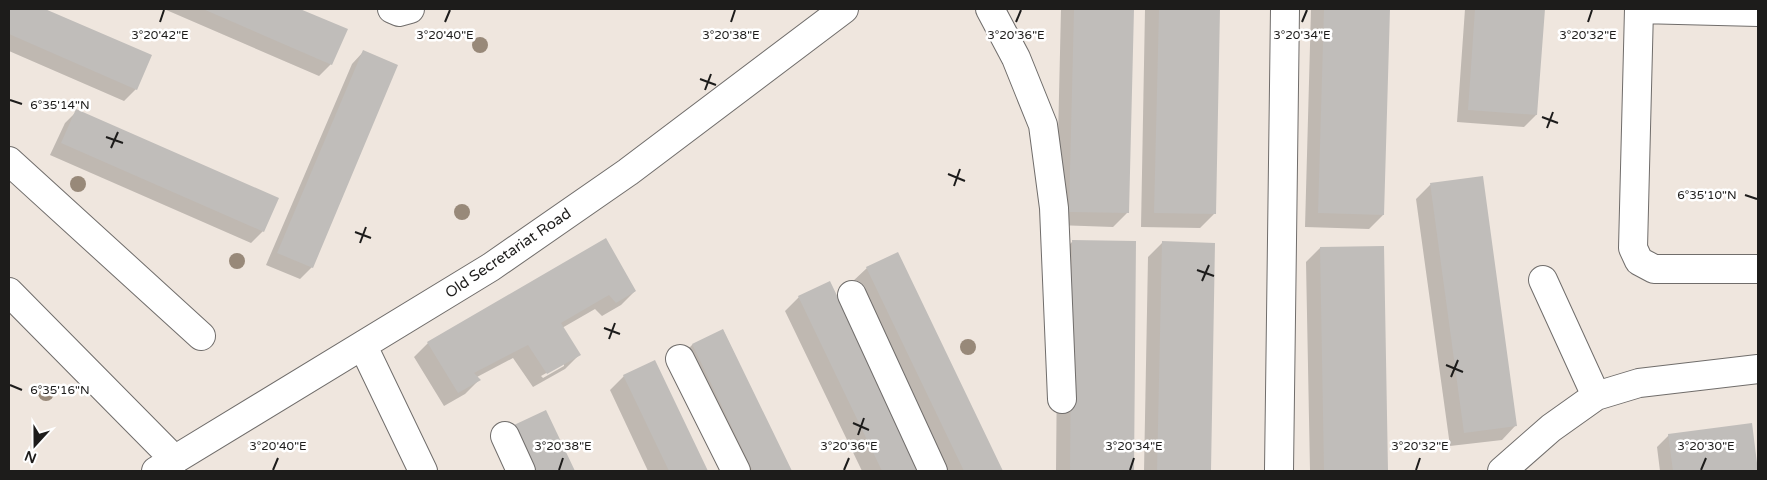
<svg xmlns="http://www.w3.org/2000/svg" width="1767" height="480" font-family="'Varela Round',sans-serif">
  <rect width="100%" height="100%" fill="#f8f5f2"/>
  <!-- built -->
  <path fill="#efe6de" d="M9,9H1758V471H9Z"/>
  <!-- shadow -->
  <path fill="#0003" fill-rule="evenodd" d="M9,9H42L150,56L136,89L124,101L9,51Z
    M164,9H297L346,30L331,64L319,76Z
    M1061,9H1133L1127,213L1113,227L1056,225Z
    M1145,9H1218L1214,214L1200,228L1141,227Z
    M1311,9H1389L1383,215L1369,229L1305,227Z
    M1465,9H1543L1536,115L1524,127L1457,122Z
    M363,52L312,267L300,279L266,265L352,64Z
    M77,111L263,231L251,243L50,155L65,123Z
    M1482,178L1516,425L1502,440L1450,446L1416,199L1430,185Z
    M605,240L635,291L621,305L602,316L595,309L562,328L579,355L565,369L533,387L513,358L477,377L479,380L465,394L444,406L414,357L428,343ZM564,363V366L543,378L541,376Z
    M1072,242H1134L1133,471H1056L1058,256Z
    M1162,243L1214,244L1210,471H1144L1148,257Z
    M1383,247L1387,471H1310L1306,262L1320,248Z
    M897,254L1001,471H943L852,282L867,268Z
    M799,297L920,471H862L785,311Z
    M723,330L790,471H732L678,359L692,345Z
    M654,362L707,471H648L610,390L624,376Z
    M546,412L574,471H516L501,440L515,426Z
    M1751,424L1757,471H1660L1657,447L1669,435Z"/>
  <!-- building -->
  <path fill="#c0bdba" d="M9,9H45L152,55L137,90L9,34Z
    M203,9H300L348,29L332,65Z
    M1074,9H1134L1129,213L1069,212Z
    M1159,9H1220L1216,214L1154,213Z
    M1324,9H1390L1384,215L1318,213Z
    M1475,9H1545L1537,115L1468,110Z
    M363,50L398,65L313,268L277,253Z
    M76,109L279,198L264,232L61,143Z
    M1483,176L1517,426L1464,433L1430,183Z
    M606,238L636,291L616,303L609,295L561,323L581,355L547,374L528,345L474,373L481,380L458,393L427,342Z
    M1072,240L1136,241L1134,471H1070Z
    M1162,241L1215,243L1211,471H1157Z
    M1384,246L1388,471H1324L1320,247Z
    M898,252L1003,471H964L866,267Z
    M830,281L921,471H882L798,296Z
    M723,329L792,471H753L692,344Z
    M655,360L708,471H669L623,375Z
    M546,410L575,471H536L514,425Z
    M1752,423L1758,471H1673L1668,434Z"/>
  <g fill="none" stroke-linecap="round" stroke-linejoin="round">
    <defs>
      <path id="minor" d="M392,9L399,12L410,9
        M990,9L1016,58L1043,125L1054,208L1062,399
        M1639,9L1633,248L1639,261L1654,269H1758
        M1639,9L1758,12
        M9,161L201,336
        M1543,280L1596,396
        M9,292L175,460
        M852,295L933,471
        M363,346L423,471
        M680,359L736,471
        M505,436L521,471
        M156,471L491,267L628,172L844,9
        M1279,471L1285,9
        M1502,471L1551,428L1596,396L1639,383L1758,369"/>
    </defs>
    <!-- minor casing -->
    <use href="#minor" stroke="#706d6b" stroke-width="30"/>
    <!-- minor -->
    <use href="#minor" stroke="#fff" stroke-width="28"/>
  </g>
  <!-- trees -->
  <g fill="#988979">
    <circle cx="480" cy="45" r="8"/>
    <circle cx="78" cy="184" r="8"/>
    <circle cx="462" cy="212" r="8"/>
    <circle cx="237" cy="261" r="8"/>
    <circle cx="968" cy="347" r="8"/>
    <circle cx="46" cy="393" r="8"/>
  </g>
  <!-- ticks -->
  <path fill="none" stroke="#1d1c1b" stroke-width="2" d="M160,22L164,10M445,22L450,10M731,22L735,10M1016,22L1021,10M1302,22L1307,10M1588,22L1592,10M700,79L716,85M705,90L711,74M10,100L22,104M1542,117L1558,123M1547,128L1553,112M106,137L123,143M111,148L118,132M948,174L965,181M954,186L960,169M1745,195L1757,199M355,232L371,238M360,243L366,227M1197,270L1214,276M1202,281L1209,265M604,328L620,334M609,339L615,323M1446,365L1463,372M1451,377L1458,360M10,385L22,390M853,423L869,430M858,435L864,418M273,470L278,458M559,470L563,458M844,470L849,458M1130,470L1134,458M1416,470L1420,458M1701,470L1706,458"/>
  <g text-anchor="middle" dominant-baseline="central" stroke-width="5" stroke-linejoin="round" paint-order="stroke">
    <!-- street labels -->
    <g font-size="15" fill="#1d1c1b" stroke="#fff">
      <text transform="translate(508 253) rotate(-34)">Old Secretariat Road</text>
    </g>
  </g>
  <g font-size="12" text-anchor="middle" fill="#1d1c1b" stroke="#fff" stroke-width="5" stroke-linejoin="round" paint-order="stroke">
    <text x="160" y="39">3°20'42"E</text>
    <text x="445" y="39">3°20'40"E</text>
    <text x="731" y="39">3°20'38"E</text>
    <text x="1016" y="39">3°20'36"E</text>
    <text x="1302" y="39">3°20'34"E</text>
    <text x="1588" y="39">3°20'32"E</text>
    <text x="60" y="109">6°35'14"N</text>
    <text x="1707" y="199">6°35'10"N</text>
    <text x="60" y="394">6°35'16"N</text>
    <text x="278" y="450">3°20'40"E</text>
    <text x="563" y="450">3°20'38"E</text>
    <text x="849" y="450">3°20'36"E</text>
    <text x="1134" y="450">3°20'34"E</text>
    <text x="1420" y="450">3°20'32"E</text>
    <text x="1706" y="450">3°20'30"E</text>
  </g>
  <!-- border -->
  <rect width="1767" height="480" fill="none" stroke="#1d1c1b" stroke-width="20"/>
  <!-- north arrow -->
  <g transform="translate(35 445) rotate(201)" stroke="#ffffff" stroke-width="4" paint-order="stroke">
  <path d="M0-4L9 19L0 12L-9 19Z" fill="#1d1c1b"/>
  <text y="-8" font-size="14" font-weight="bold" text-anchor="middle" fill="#1d1c1b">N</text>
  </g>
</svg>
